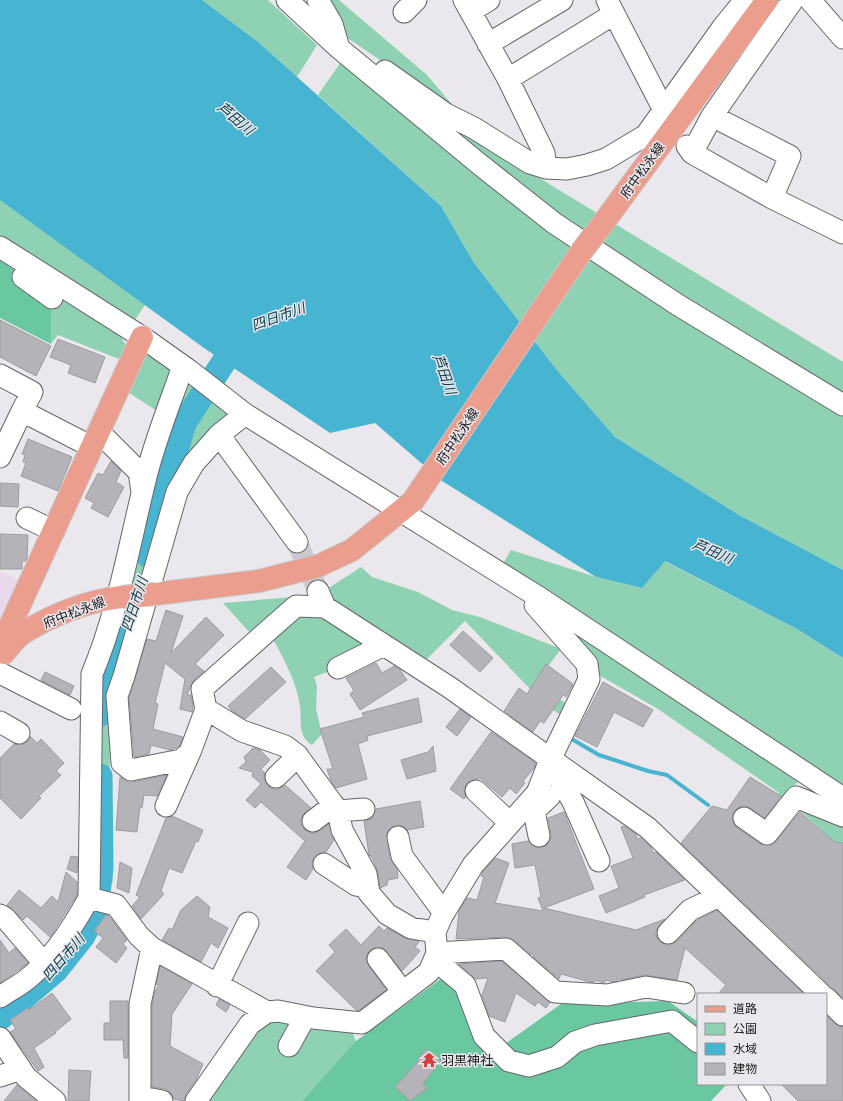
<svg xmlns="http://www.w3.org/2000/svg" width="843" height="1101" font-family="'Exo 2','Noto Sans JP',sans-serif">
  <rect width="100%" height="100%" fill="#eae8ed"/>
  <!-- industrial -->
  <path fill="#e9d9ec" d="M0,571L22,582L0,631Z"/>
  <!-- green -->
  <path fill="#8fd1b3" d="M202,0H268L317,45L297,77L257,41Z
    M321,0H339L427,75L460,114L343,35Z
    M341,62L843,411V570L739,515L615,437L556,369L474,263L441,206L318,95Z
    M387,81L554,187L843,362V395L618,259Z
    M0,199L145,305L122,339L129,350L124,361L58,335L51,344L52,298L0,259Z
    M147,353L245,414L194,463L112,690L110,746L109,847L113,880L106,902L85,944L50,987L13,1016L0,1030V997L79,918L93,688L166,417L128,392Z
    M511,550L596,577L642,588L664,561L797,629L843,658V789L503,564Z
    M361,567L372,577L418,592L452,610L480,617L561,649L537,681L574,710L569,720L529,695L530,689L465,621L424,662L332,604L327,589Z
    M304,596L251,634L223,603Z
    M324,611L381,644L338,668L314,677L317,686L316,709L322,734L312,745C297,736 302,720 300,706C297,682 283,658 272,637L298,613Z
    M551,612L800,778L783,803L778,792L658,709L597,674Z
    M792,803L843,815V841L836,843Z
    M267,1012L349,1022L356,1042L302,1101H196Z"/>
  <!-- forest -->
  <path fill="#6ac8a1" d="M0,259L52,298L51,344L0,318Z
    M450,972L491,1054L561,1004L668,1001L698,1022V1084H727L711,1101H302L356,1041Z"/>
  <!-- water -->
  <path fill="#47b4d2" d="M0,0H202L257,41L441,206L474,263L556,369L615,437L739,515L843,570V658L797,629L665,561L642,588L596,577L442,481L375,423L330,433L204,348L0,200Z"/>
  <g fill="none" stroke-linecap="round" stroke-linejoin="round">
    <!-- stream -->
    <path stroke="#47b4d2" stroke-width="4" d="M570,738L599,755L648,771L667,775L708,805"/>
    <!-- river -->
    <path stroke="#47b4d2" stroke-width="25" d="M149,556L162,498L184,423L242,334
      M100,714V685L114,662L137,596
      M0,1018L56,970L83,936L96,909L101,868L100,776"/>
  </g>
  <!-- building -->
  <path fill="#b4b4b8" stroke="#9c9ca0" d="M0,320L51,346L36,376L0,357Z
    M58,339L105,357L95,383L68,373L71,365L50,357Z
    M28,439L72,457L58,491L21,476L26,463L23,462L25,455L22,454Z
    M111,461L121,471L116,482L124,487L108,517L91,508L94,503L85,498L98,473L103,475Z
    M0,483L19,484L18,507L0,506Z
    M0,534L28,535L27,558L26,561H22V569H0Z
    M166,610L183,616L171,653L206,617L224,635L195,664L204,671L194,680L187,695H191L193,706L192,712L180,709L185,679L165,663L155,703L158,704L153,729L183,737L180,745L174,749L170,750L151,745L149,754L134,757L129,698L147,639L156,641Z
    M463,631L493,658L480,672L450,645Z
    M376,663L382,673L394,666L400,670L407,680L360,710L350,694L354,691L346,678Z
    M546,664L573,684L566,697L563,695L544,723L540,721L533,732L504,711L519,688L527,694Z
    M271,667L286,682L245,719L232,711L228,706Z
    M45,672L74,686L70,695L41,680Z
    M603,682L653,710L643,727L614,712L597,747L575,736Z
    M418,698L422,722L367,736L368,740L358,744L367,779L336,788L331,781L327,769H333L320,729L364,717L362,713Z
    M460,709L471,717L457,736L446,727Z
    M491,732L536,763L534,768L523,781L525,783L516,794L510,788L502,797L480,778L467,783L464,789L466,797L464,799L450,789Z
    M30,736L37,743L41,739L64,763L56,771L61,775L39,796L41,798L21,819L0,798V758L14,744H25Z
    M433,746L436,771L407,779L401,760L428,752Z
    M253,748L260,750L270,760L261,769L265,773L264,779L268,786L273,789H278L285,785L311,808L302,817L301,823L304,829L309,832L315,833L329,824L334,840L326,852L319,853L314,857L312,863L313,869L306,880L287,867L305,841L261,802L255,808L246,800L261,784L252,776L253,772L239,768L246,762L244,757Z
    M167,775L157,796L144,795L142,808L140,807L137,832L116,830L120,777L128,782H133Z
    M750,777L781,796L765,818L750,808L745,806L739,807L734,812L732,817L733,823L737,828L760,844L771,845L776,841L800,812L836,843L843,842V998L681,843L712,806L727,810Z
    M420,801L424,827L407,830L402,826L396,825L390,828L387,833L390,858L397,869L398,878L388,880L387,885L380,888L378,872L372,857L369,855L364,821L371,819L376,809Z
    M564,812L594,889L544,908L636,930L665,919L656,930V936L659,941L666,945H671L676,942L697,920L717,910L804,994H718L726,985L685,948L677,980L644,975L622,980L617,979V981L613,982L606,980L604,983L595,980L594,982H590L561,974L559,979L533,957L534,955L530,954L514,940L506,937L456,939L459,911L467,898L477,900L484,877L481,876L483,872L495,858L509,863L495,903L543,911L538,898L541,897L535,865L515,868L512,844L528,841L536,847L542,848L547,845L550,840L551,834L548,818Z
    M172,816L203,830L198,842L196,841L182,873L169,868L161,891L164,894L141,919L132,906L140,897L136,895L166,818Z
    M624,826L636,834L637,839L641,838L651,847L653,853L656,852L685,880L644,895L645,897L606,913L599,896L619,888L611,866L633,858L621,827Z
    M71,856L78,857L77,873L67,869Z
    M120,862L132,868L129,893L117,888Z
    M66,872L77,882V895L50,937L27,916L23,920L7,905L19,890L41,908L52,896L58,902Z
    M197,896L210,907L208,917L228,928L218,948L211,943L201,962L162,940L169,928L172,930L181,910Z
    M106,915L109,916L127,940L123,944L127,948L116,963L96,947L103,938L94,931Z
    M379,926L384,931L387,928L405,938L418,941L419,942L415,947L420,951L402,971L383,948L376,947L370,950L367,955L366,961L386,990L358,1011L356,1010L316,971L335,952L329,945L346,929L361,945Z
    M0,940L9,953L15,948L28,963L0,983Z
    M502,961L550,1002L546,1008L538,1002L535,1006L516,993L505,1022L489,1016L482,995L488,978L475,979L459,964Z
    M160,966L192,984L172,1014L170,1046L203,1064L196,1080L186,1094L184,1101L174,1099L170,1092L165,1089L152,1087V1005L155,991L159,985L156,984Z
    M52,993L71,1019L55,1032L56,1033L34,1048L44,1067L38,1071L10,1032L16,1029L10,1020L28,1008L29,1010Z
    M219,999L230,1005L226,1012L216,1005Z
    M110,1001H128V1058H124L123,1040H104V1023H110Z
    M826,1015L835,1024L843,1027V1101H798L781,1084H826Z
    M426,1049L441,1061L423,1084L428,1088L410,1101L395,1087L418,1061L417,1060Z
    M69,1070L91,1071L89,1101H68Z
    M17,1085L18,1086L36,1101H4Z"/>
  <g fill="none" stroke-linecap="round" stroke-linejoin="round">
    <!-- minor-tunnel -->
    <path stroke="#cac9cd" stroke-width="21" stroke-dasharray="21 10" stroke-linecap="butt" d="M297,542L318,591"/>
    <defs>
      <path id="minor" d="M287,0L340,49L478,163L554,223L678,305L843,405
        M318,0L332,24L338,45
        M464,0L508,79L544,153L546,168
        M607,0L669,120
        M810,0L843,38
        M471,11L489,0
        M404,12L416,0
        M488,44L562,0
        M385,71L446,114L474,128L530,163L546,168L567,169L587,165L606,159L646,135L723,27L745,0
        M508,79L614,14
        M712,116L790,156L772,198
        M687,146L692,153L772,198L843,233
        M692,153L712,116L793,0
        M0,247L142,337L190,371L245,414L540,598L843,798
        M23,277L52,298
        M0,375L32,392L22,411L92,447
        M245,414L219,435L194,463L177,492L124,676L117,696L122,763L131,770L181,760L190,752L206,709L202,689L296,606L325,607
        M99,432L139,472L142,492
        M219,435L297,542
        M0,457L22,411
        M27,518L54,531
        M318,591L325,607L449,687L648,828L821,994
        M338,668L384,645
        M0,673L71,709
        M206,709L242,731L285,746L297,755L338,811L342,830L366,874L369,893L387,914L411,928L435,932
        M0,722L19,733
        M552,764L573,802L599,861
        M276,777L298,756
        M476,791L510,823
        M166,806L190,752
        M338,811L364,809
        M744,818L767,834L796,797L843,816
        M313,821L334,805
        M539,836L534,811L550,796
        M398,837L402,856L444,913
        M324,864L356,885L364,886L369,893
        M89,898L116,905L139,936L152,948L267,1012
        M0,915L5,918L44,963
        M668,933L690,910L719,896
        M437,953L506,949L555,992L607,995L646,987L684,993
        M378,959L403,992
        M435,960L465,985L484,1036L509,1061L529,1066L557,1057L575,1042L595,1035L672,1021L698,1042
        M217,986L248,923
        M0,997C9,991 18,986 26,980C51,961 74,925 89,898L92,674C118,612 129,546 145,481C154,442 170,404 183,366
        M826,998L843,1015
        M0,1038L26,1077L55,1101
        M289,1046L305,1017
        M0,1076L21,1069
        M749,1084L760,1101
        M140,1101V1004L152,948
        M141,1101L152,1099L162,1101
        M196,1101L250,1024L267,1012L278,1011L313,1018L362,1023L429,972L437,953L435,932L442,916L473,865L537,793L550,760L589,679L587,664L535,605L539,600"/>
      <path id="major" d="M601,226L767,0
        M155,594L259,581L318,566L352,550L413,501L581,252
        M0,648L142,337
        M4,653C10,646 15,638 23,633C52,615 89,600 122,597"/>
    </defs>
    <!-- minor casing -->
    <use href="#minor" stroke="#666569" stroke-width="23"/>
    <!-- major casing -->
    <use href="#major" stroke="#c8c7c8" stroke-width="24"/>
    <!-- minor -->
    <use href="#minor" stroke="#fff" stroke-width="21"/>
    <!-- major -->
    <use href="#major" stroke="#ec9e8e" stroke-width="22"/>
    <defs>
      <path id="major-bridge" d="M581,252L601,226
        M122,597L155,594"/>
    </defs>
    <!-- major-bridge casing -->
    <use href="#major-bridge" stroke="#c8c7c8" stroke-width="24" stroke-linecap="butt"/>
    <!-- major-bridge -->
    <use href="#major-bridge" stroke="#ec9e8e" stroke-width="22"/>
  </g>
  <!-- icons -->
  <defs>
    <symbol id="temple-bare" viewBox="-9 -9 18 18"><path d="M0-6L5-2H3V0L6.5 2.5H4V6H1.5V3h-3V6H-4V2.5H-6.5L-3 0V-2H-5Z" fill="#d0423b" stroke="#eae8ed" stroke-width="2.5" paint-order="stroke"/></symbol>
  </defs>
  <g fill-rule="evenodd">
    <use href="#temple-bare" x="418" y="1049" width="22" height="22"/>
  </g>
  <g text-anchor="middle" dominant-baseline="central" stroke-width="3" stroke-linejoin="round" paint-order="stroke">
    <!-- street labels -->
    <g font-size="13" fill="#181719" stroke="#eae8ed">
      <text transform="translate(642 170) rotate(-54)">府中松永線</text>
      <text transform="translate(457 436) rotate(-56)">府中松永線</text>
      <text transform="translate(74 612) rotate(-21)">府中松永線</text>
    </g>
    <!-- poi labels -->
    <g font-size="13" fill="#181719" stroke="#eae8ed" text-anchor="start">
      <text x="441" y="1060">羽黒神社</text>
    </g>
    <!-- water labels -->
    <g font-size="14" font-style="italic" fill="#083b48" stroke="#eae8ed">
      <text transform="translate(236 118) rotate(40)">芦田川</text>
      <text transform="translate(278 316) rotate(-20)">四日市川</text>
      <text transform="translate(445 374) rotate(70)">芦田川</text>
      <text transform="translate(713 551) rotate(23)">芦田川</text>
      <text transform="translate(134 604) rotate(-72)">四日市川</text>
      <text transform="translate(63 957) rotate(-49)">四日市川</text>
    </g>
  </g>
  <!-- legend -->
  <rect x="697" y="993" width="130" height="92" fill="#eae8ed" stroke="#969498"/>
  <rect x="705" y="1006" width="20" height="6" fill="#ec9e8e" stroke="#969498"/>
  <text x="733" y="1013" font-size="12" fill="#181719">道路</text>
  <rect x="705" y="1023" width="20" height="12" fill="#8fd1b3" stroke="#969498"/>
  <text x="733" y="1033" font-size="12" fill="#181719">公園</text>
  <rect x="705" y="1043" width="20" height="12" fill="#47b4d2" stroke="#969498"/>
  <text x="733" y="1053" font-size="12" fill="#181719">水域</text>
  <rect x="705" y="1063" width="20" height="12" fill="#b4b4b8" stroke="#969498"/>
  <text x="733" y="1073" font-size="12" fill="#181719">建物</text>
</svg>
